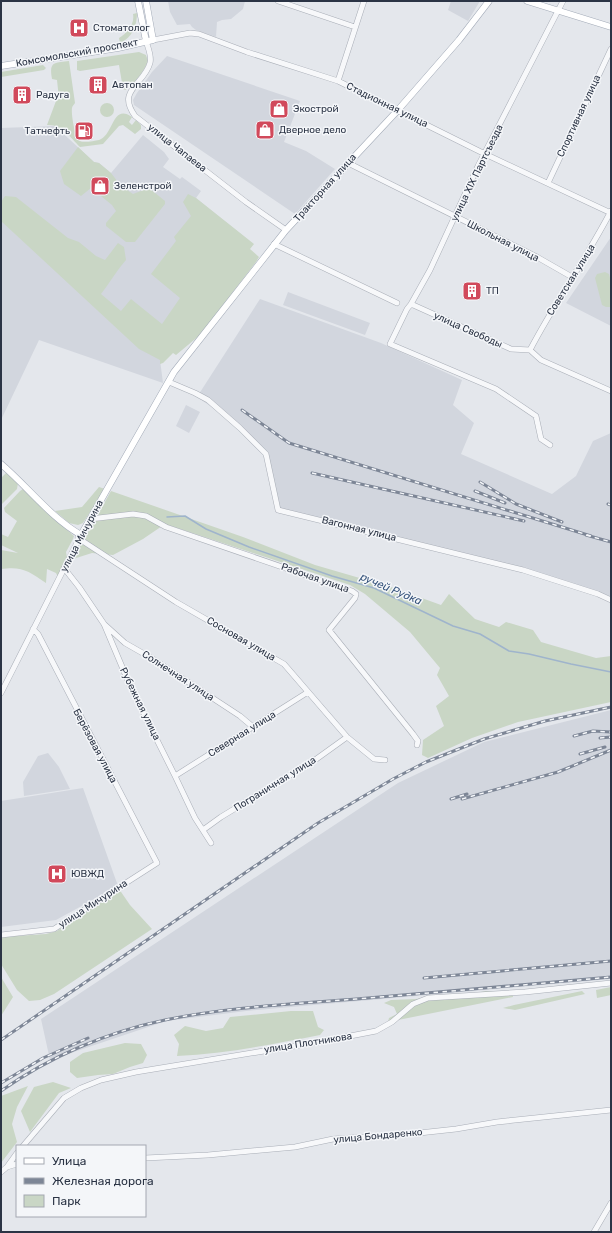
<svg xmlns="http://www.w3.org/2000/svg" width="612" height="1233" font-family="Rubik,sans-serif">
  <rect width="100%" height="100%" fill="#e4e7ec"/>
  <!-- built -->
  <path fill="#d2d6de" d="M168,1H245L243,9L231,19L222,20L217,22L216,37L196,30L192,27L190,24L177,25L170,12Z
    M451,1H480L468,21L448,10Z
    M167,56L300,101L284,142L306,151L335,169L295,214L134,105L133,100L137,93L152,72Z
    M55,126L94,162L99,163L111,173L143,135L164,152L169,159L163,167L180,179L182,177L201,191L196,198L252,243L160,360L163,383L39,340L1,420V128Z
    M611,237V326L566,303Z
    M288,292L370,323L365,335L283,305Z
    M260,299L381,343L462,380L453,405L474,423L461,454L552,494L576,476L593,441L611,433V600L523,569L279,509L266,454L241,427L197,397Z
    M186,405L200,412L189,433L176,426Z
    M611,710V979L246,1011L166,1021L50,1060L41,1019L398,783L484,742Z
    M48,753L59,767L70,789L24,796L23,782L38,756Z
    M83,788L118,886L56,920L1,927V801Z"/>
  <!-- green -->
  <path fill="#c9d6c5" d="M137,13C137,26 132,38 120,43L119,38C127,33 135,24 133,14Z
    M139,52L146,55L148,61C144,72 135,82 126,90L123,89L119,65L80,71L77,70V61Z
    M69,61L75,103C74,105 72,106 72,108C71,114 75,138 80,141C84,143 94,141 99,140C114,135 112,103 132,117L129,122L132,125L136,120L141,125V129L135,134L123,125L119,126L103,144L80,147C70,137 62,124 47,125L56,101L59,99L57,80L52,79C49,62 53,63 69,61Z
    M43,65L46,68L44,70L1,77V72Z
    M100 110a7 7 0 1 1 14 0a7 7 0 1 1-14 0Z
    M78,147L94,162L99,163L111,173L121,186L133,194L149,188L165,201V204L135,242H126L106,226V223L116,211L112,205L91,188L81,196L64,184L60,171Z
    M188,194L196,198L254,244L250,249L259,257L256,262L200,335L176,355L173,353L163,363L160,364V360L139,349L1,221V202L5,196L16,197L68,238L79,242L96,256L105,260L118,243L124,247L126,260C116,271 110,283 101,294L121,311L131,299L162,324L180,298L151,274L176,241L174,237L191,216L183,202Z
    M605,272L609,274L611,282V307H606L602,305L595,278L597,274Z
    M6,473L18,483L17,489L1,505V478Z
    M99,487L105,489L83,523L78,525L69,523L55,511L82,507Z
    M23,489L26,490L36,502L74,536L73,539L66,552L67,558L58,577L56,573L47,569L46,583C29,571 22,566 1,569V550L18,553L1,545V534L8,537L17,521L5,512L4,508L20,491Z
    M111,491L243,537L315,565L394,588L441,605L449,594L475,619L499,627L506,622L533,630L541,642L596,658L611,656V702L518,722L472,738L428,758L422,755L423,740L444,726L436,706L449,696L437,675L440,668L410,632L365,594L350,585L165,524L143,539L113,555L92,553L73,559Z
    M119,889L130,905L152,929L54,994L40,1000L29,1001L17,990L1,964V937L46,934L57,931Z
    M1,977L13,997L1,1016Z
    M611,987V995L597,998L596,990Z
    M486,991H512L513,997L388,1022L389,1018L397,1014L394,1007L384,1003L391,1000L416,999L436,996H460Z
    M582,991L585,994L515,1010L503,1008L514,1005Z
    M291,1011H313L318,1027L324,1030L320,1035C273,1044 225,1054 177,1056L179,1044L174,1035L185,1026L206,1031L223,1028L230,1017Z
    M125,1043L141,1044L147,1055L143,1063L130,1067L113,1074L98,1075L77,1078L70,1072V1062L83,1053Z
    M53,1082L71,1088L59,1093L30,1132L21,1111L34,1087Z
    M28,1086L17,1107L12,1124L17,1142L1,1163V1096Z"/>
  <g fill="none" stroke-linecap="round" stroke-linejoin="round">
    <!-- stream -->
    <path stroke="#9fb4cc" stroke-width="1.5" d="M167,517L185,516L206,529L249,547L332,576L374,588L453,626L480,634L509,651L529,654L571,664L611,672"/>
    <defs>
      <path id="minor" d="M278,1L355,27
        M153,40L190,33L199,34L247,52L338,81L485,154L611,213
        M146,41C148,48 152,56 150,63C144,85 116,90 135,116L246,202L286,230
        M338,81L364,1
        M348,163L537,257L572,277
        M548,183L611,49
        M274,244L397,303
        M411,304L511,349L530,350L541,360L611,391
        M530,350C555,302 586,259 611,211
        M169,382L195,393L208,400L240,428L266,454L278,510L523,570L598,594L611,600
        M550,445L541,439L536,416L496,389L390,344L407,309L411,304L430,270L478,166L563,1
        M90,519L133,514L146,516L166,527L352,591L356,594L355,598L329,630L413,734L418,741L417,745
        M78,538L176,602L284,664L347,737L374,759L385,760
        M64,568L79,587L104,624L131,688L175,776L195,818L211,843
        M104,624L125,643L153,659L240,716L253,727
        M1,693L80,537
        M175,776L308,692
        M203,830L221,817L315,760L347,737
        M1,935L54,929L157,863L38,634L33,629
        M23,1146L64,1098L81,1088L101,1080L136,1072L319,1042L376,1031L392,1022L413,1004L428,998L525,992L611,983
        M145,1158L208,1155L295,1147L333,1139L410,1134L456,1129L497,1122L611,1110
        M7,1167L17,1153
        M1,1172L7,1167L17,1164
        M594,1232L611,1203"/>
      <path id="major" d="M138,1L146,41
        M527,1L611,27
        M1,66L118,48L153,40L146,1
        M1,464C28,487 50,517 81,535L174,372L286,230L398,110L459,40L489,1"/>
    </defs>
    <!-- minor casing -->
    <use href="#minor" stroke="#a9aeb7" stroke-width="6"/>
    <!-- major casing -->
    <use href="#major" stroke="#a3abb8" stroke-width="7"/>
    <!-- minor -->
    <use href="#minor" stroke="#f7f8fa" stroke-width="5"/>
    <!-- major -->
    <use href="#major" stroke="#fff" stroke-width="6"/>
    <defs>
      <path id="rail" d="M242,410L289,443L591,536
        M312,473L524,521
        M480,482L516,504L562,522
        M475,491L505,503
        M608,504L611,505
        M586,535L611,542
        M574,736L593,731L611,732
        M600,738L611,737
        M580,754L605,747
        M451,799L467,794
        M462,799L558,772L611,750
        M424,978L611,961
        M1,1040L318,823L393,779L426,762L484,739L545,721L611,707
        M1,1083L43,1058L88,1038
        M1,1091C49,1057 107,1032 165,1020C227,1007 293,1004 356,999C441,992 526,985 611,977"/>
    </defs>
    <!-- rail casing -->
    <use href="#rail" stroke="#7d8696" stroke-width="3"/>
    <!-- rail -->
    <use href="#rail" stroke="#f4f6f9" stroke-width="1.5" stroke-dasharray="4.5" stroke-linecap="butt"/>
  </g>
  <!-- icons -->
  <defs>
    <symbol id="hospital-square" viewBox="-11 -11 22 22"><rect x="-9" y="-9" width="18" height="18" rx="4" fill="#d1495b" stroke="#f4f6f9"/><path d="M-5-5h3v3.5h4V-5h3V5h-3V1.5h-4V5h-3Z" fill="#fff"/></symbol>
    <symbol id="building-square" viewBox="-11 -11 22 22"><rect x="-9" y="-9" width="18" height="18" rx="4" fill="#d1495b" stroke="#f4f6f9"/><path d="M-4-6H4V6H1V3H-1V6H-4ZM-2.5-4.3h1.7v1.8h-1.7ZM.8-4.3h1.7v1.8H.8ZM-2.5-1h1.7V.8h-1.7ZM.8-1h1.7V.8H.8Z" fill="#fff"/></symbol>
    <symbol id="shop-square" viewBox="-11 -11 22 22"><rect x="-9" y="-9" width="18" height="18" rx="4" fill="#d1495b" stroke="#f4f6f9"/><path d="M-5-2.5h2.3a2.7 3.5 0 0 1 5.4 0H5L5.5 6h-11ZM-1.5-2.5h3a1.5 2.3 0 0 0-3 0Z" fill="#fff"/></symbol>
    <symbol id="fuel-square" viewBox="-11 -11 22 22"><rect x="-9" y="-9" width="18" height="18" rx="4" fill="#d1495b" stroke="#f4f6f9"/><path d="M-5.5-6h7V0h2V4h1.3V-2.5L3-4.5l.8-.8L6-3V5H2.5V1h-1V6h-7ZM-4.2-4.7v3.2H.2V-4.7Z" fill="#fff"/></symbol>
  </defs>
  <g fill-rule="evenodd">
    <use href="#hospital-square" x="68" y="17" width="22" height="22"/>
    <use href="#building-square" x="87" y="74" width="22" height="22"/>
    <use href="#building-square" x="11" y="84" width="22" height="22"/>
    <use href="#shop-square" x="268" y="98" width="22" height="22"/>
    <use href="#shop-square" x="254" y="119" width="22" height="22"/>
    <use href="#fuel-square" x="73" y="120" width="22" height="22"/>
    <use href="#shop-square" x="89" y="175" width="22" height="22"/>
    <use href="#building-square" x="461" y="280" width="22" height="22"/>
    <use href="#hospital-square" x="46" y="863" width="22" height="22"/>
  </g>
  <g text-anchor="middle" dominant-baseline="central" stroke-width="3" stroke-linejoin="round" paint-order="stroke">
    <!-- poi labels -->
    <g font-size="10" fill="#2b3445" stroke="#f4f6f9" text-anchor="start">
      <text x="93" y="28">Стоматолог</text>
      <text x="112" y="85">Автопан</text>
      <text x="36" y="95">Радуга</text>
      <text x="293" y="109">Экострой</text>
      <text x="279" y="130">Дверное дело</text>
      <text x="70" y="131" text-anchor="end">Татнефть</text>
      <text x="114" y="186">Зеленстрой</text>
      <text x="486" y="291">ТП</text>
      <text x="71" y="874">ЮВЖД</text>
    </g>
    <!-- street labels -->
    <g font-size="10" fill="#2b3445" stroke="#f4f6f9">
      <text transform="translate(77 53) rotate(-10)">Комсомольский проспект</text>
      <text transform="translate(387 105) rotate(26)">Стадионная улица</text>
      <text transform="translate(579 116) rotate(-65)">Спортивная улица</text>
      <text transform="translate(177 148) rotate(38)">улица Чапаева</text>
      <text transform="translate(477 173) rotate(-64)">улица XIX Партсъезда</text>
      <text transform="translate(325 188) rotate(-48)">Тракторная улица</text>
      <text transform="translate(503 241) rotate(27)">Школьная улица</text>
      <text transform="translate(571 280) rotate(-58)">Советская улица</text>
      <text transform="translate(468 330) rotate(24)">улица Свободы</text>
      <text transform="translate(359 529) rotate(14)">Вагонная улица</text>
      <text transform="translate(82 536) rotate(-62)">улица Мичурина</text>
      <text transform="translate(315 578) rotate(19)">Рабочая улица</text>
      <text transform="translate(241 639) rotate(30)">Сосновая улица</text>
      <text transform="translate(178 676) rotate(33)">Солнечная улица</text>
      <text transform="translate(140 704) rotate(64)">Рубежная улица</text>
      <text transform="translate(242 734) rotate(-32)">Северная улица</text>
      <text transform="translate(95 746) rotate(62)">Берёзовая улица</text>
      <text transform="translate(275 784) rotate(-32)">Пограничная улица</text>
      <text transform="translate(93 904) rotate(-33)">улица Мичурина</text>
      <text transform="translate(308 1043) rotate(-9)">улица Плотникова</text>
      <text transform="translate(378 1136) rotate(-5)">улица Бондаренко</text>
    </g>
    <!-- water labels -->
    <g font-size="11" font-style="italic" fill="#34527a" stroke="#f4f6f9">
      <text transform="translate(391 589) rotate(23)">ручей Рудка</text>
    </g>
  </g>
  <!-- border -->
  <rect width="612" height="1233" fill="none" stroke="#2b3445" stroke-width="4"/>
  <!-- legend -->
  <rect x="16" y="1145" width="130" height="72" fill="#f4f6f9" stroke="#a4a8b1"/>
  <rect x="24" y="1158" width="20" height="6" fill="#ffffff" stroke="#a4a8b1"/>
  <text x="52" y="1165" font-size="12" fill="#2b3445">Улица</text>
  <rect x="24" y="1178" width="20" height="6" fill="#7d8696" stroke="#a4a8b1"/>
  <text x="52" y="1185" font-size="12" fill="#2b3445">Железная дорога</text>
  <rect x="24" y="1195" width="20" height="12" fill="#c9d6c5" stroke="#a4a8b1"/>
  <text x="52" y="1205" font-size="12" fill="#2b3445">Парк</text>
</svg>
